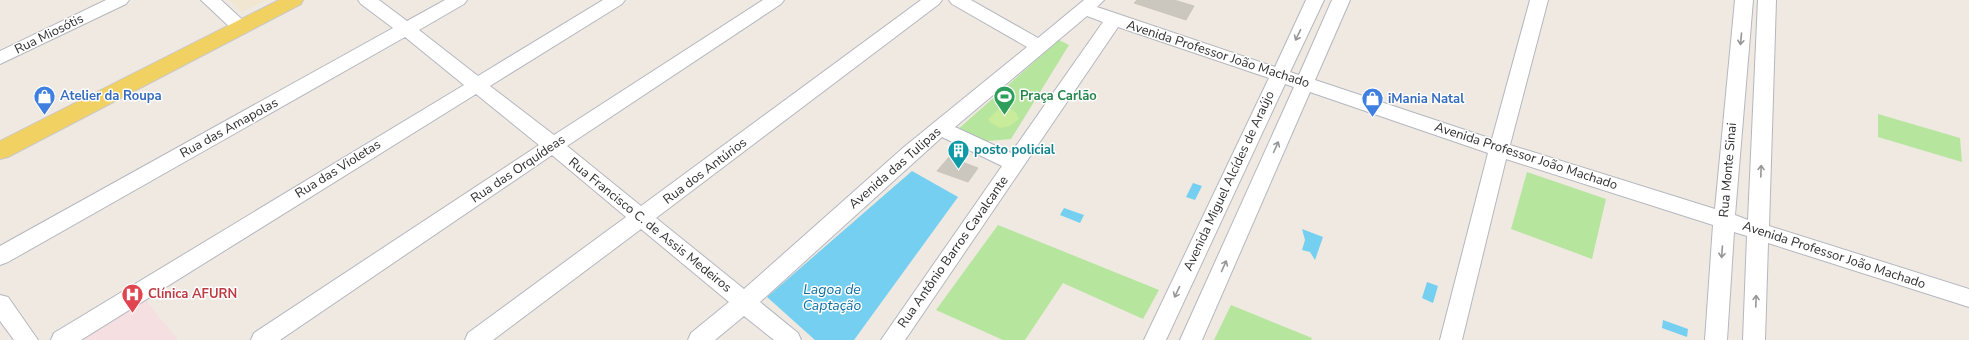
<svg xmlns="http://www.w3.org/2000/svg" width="1969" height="340" font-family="'Nunito Sans',sans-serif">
  <rect width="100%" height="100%" fill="#efe9e1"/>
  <!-- education -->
  <path fill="#f0e6d1" d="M229,0H267L242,12Z"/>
  <!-- medical -->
  <path fill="#f5dfe0" d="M141,295L178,340H68Z"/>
  <!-- green -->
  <path fill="#b6e59e" d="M1059,40L1069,45L1011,139L977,142L957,130Z
    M1878,114L1960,138L1962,162L1878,137Z
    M1527,172L1606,199L1592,259L1511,229Z
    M998,225L1159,290L1143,319L1063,283L1025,340H1003L936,310Z
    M1231,305L1312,338L1311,340H1214Z"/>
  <!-- pitch -->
  <path fill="#c9ec9a" d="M1004,104L1016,113L1019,119L1010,126L1000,128L991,123L988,119Z"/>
  <!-- water -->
  <path fill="#75cff0" d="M912,171L958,197L854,340H815L767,297Z
    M1193,183L1202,186L1195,200L1186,197Z
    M1064,208L1084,215L1080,223L1060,215Z
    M1302,229L1323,237L1315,260L1310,252L1302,250L1305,240Z
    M1427,282L1438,286L1433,303L1422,298Z
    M1663,320L1688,329L1687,337L1662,328Z"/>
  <!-- building -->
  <path fill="#cbc7bf" stroke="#cbc5ba" d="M1137,0H1174L1194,6L1186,20L1134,3Z
    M949,157L978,168L968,182L937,171Z"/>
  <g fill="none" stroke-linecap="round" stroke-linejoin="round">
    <defs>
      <path id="minor" d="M106,0H129L126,4L0,64V51Z
        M201,0H221L247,24L250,28L247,32L241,34L235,32Z
        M358,0H379L407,21L445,0H467L464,4L419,30L478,76L603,0H625L622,4L490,86L554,135L763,0H784L781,4L567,146L641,206L921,0H942L939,4L656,218L744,289L904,147L1027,47L952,4L949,0H971L1038,38L1084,0H1104L1097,7L1275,67L1306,0H1324L1290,72L1299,75L1332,0H1350L1315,80L1492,139L1530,0H1548L1510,145L1715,209L1735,0H1753L1735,215L1748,220L1758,0H1776L1769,226L1969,289V307L1768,243L1765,340H1743L1747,236L1734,232L1727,340H1705L1713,225L1506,159L1462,340H1440L1488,153L1310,92L1202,340H1180L1294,87L1285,84L1166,340H1144L1269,78L1118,27L905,340H881L1002,166L942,137L760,302L798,333L801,340H774L744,316L715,340H688L691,333L729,302L641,229L493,340H465L468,333L626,217L552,155L280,340H251L254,333L539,145L476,94L81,340H51L54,333L464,85L405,37L8,262L0,265V246L393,28L361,4ZM1087,16L1103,22L1011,153L955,127Z
        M0,295L8,297L38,340H14L0,321Z"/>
      <path id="major" d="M279,0H303L301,4L8,157L0,159V141Z"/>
    </defs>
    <!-- minor casing -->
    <use href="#minor" stroke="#b4b7c1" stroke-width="2"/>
    <!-- major casing -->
    <use href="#major" stroke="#c9c9c9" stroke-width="2"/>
    <!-- minor -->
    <use href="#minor" fill="#fff" fill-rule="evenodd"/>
    <!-- major -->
    <use href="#major" fill="#f2d163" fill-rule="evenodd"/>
  </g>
  <!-- one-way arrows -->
  <defs><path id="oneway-shaft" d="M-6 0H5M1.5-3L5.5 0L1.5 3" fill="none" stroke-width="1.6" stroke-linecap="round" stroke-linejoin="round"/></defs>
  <g stroke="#969696">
    <use href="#oneway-shaft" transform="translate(1298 35) rotate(116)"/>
    <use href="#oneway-shaft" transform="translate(1741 39) rotate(95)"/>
    <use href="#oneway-shaft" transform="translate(1276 147) rotate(-66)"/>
    <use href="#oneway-shaft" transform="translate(1761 171) rotate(-88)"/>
    <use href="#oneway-shaft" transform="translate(1722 252) rotate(94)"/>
    <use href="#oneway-shaft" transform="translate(1224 266) rotate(-66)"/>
    <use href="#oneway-shaft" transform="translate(1177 292) rotate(115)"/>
    <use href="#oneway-shaft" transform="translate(1756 301) rotate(-88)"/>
  </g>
  <!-- icons -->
  <defs>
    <symbol id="shop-pin" viewBox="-11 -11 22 30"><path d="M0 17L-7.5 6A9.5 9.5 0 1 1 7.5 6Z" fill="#3f7fe0" stroke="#fff"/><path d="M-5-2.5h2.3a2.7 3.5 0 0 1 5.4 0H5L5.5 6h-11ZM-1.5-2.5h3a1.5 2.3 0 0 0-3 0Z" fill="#fff"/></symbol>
    <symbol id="stadium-pin" viewBox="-11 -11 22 30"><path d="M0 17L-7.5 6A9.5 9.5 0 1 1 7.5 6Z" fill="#2e9e5b" stroke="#fff"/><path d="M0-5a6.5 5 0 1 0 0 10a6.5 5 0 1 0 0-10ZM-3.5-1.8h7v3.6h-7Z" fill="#fff"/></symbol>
    <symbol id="building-pin" viewBox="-11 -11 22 30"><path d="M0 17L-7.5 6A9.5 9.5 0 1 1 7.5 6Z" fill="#0f9aa8" stroke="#fff"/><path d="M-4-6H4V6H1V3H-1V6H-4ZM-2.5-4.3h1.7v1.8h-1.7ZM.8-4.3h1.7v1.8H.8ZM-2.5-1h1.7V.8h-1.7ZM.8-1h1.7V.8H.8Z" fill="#fff"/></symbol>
    <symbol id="hospital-pin" viewBox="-11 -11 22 30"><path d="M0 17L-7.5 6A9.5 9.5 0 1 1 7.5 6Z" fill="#e0444e" stroke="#fff"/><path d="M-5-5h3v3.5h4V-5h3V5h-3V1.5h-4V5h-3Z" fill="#fff"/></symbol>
  </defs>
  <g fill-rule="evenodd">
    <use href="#shop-pin" x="32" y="84" width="25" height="34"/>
    <use href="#stadium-pin" x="992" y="84" width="25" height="34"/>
    <use href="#shop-pin" x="1360" y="86" width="25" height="34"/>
    <use href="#building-pin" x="946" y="138" width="25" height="34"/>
    <use href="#hospital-pin" x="120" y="282" width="25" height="34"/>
  </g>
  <g text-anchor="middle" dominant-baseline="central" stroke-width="3" stroke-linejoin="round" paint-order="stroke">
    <!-- street labels -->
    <g font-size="13" fill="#2e2e2e" stroke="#fff">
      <text transform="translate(49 34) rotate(-26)">Rua Miosótis</text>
      <text transform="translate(1218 54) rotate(18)">Avenida Professor João Machado</text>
      <text transform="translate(229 128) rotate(-29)">Rua das Amapolas</text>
      <text transform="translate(1526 156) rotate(18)">Avenida Professor João Machado</text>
      <text transform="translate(895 168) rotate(-41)">Avenida das Tulipas</text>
      <text transform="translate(338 169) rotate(-32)">Rua das Violetas</text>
      <text transform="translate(518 169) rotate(-34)">Rua das Orquídeas</text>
      <text transform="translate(1728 170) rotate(-85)">Rua Monte Sinai</text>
      <text transform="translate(705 171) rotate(-37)">Rua dos Antúrios</text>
      <text transform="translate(1229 181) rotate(-65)">Avenida Miguel Alcídes de Araújo</text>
      <text transform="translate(650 225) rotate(39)">Rua Francisco C. de Assis Medeiros</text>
      <text transform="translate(953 252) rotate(-55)">Rua Antônio Barros Cavalcante</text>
      <text transform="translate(1834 255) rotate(18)">Avenida Professor João Machado</text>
    </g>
    <!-- shop labels -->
    <g font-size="13" font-weight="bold" fill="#366cbe" stroke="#fff" text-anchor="start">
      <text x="60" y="96">Atelier da Roupa</text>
      <text x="1388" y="99">iMania Natal</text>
    </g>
    <!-- leisure labels -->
    <g font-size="13" font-weight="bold" fill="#27864d" stroke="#fff" text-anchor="start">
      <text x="1020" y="96">Praça Carlão</text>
    </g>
    <!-- culture labels -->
    <g font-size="13" font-weight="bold" fill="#0d838f" stroke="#fff" text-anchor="start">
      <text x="974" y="150">posto policial</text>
    </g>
    <!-- health labels -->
    <g font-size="13" font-weight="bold" fill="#be3a42" stroke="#fff" text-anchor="start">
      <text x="148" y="294">Clínica AFURN</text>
    </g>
    <!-- water labels -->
    <g font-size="14" font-style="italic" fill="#0d6fa3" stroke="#fff">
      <text x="832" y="289">Lagoa de<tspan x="832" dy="16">Captação</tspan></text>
    </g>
  </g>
</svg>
